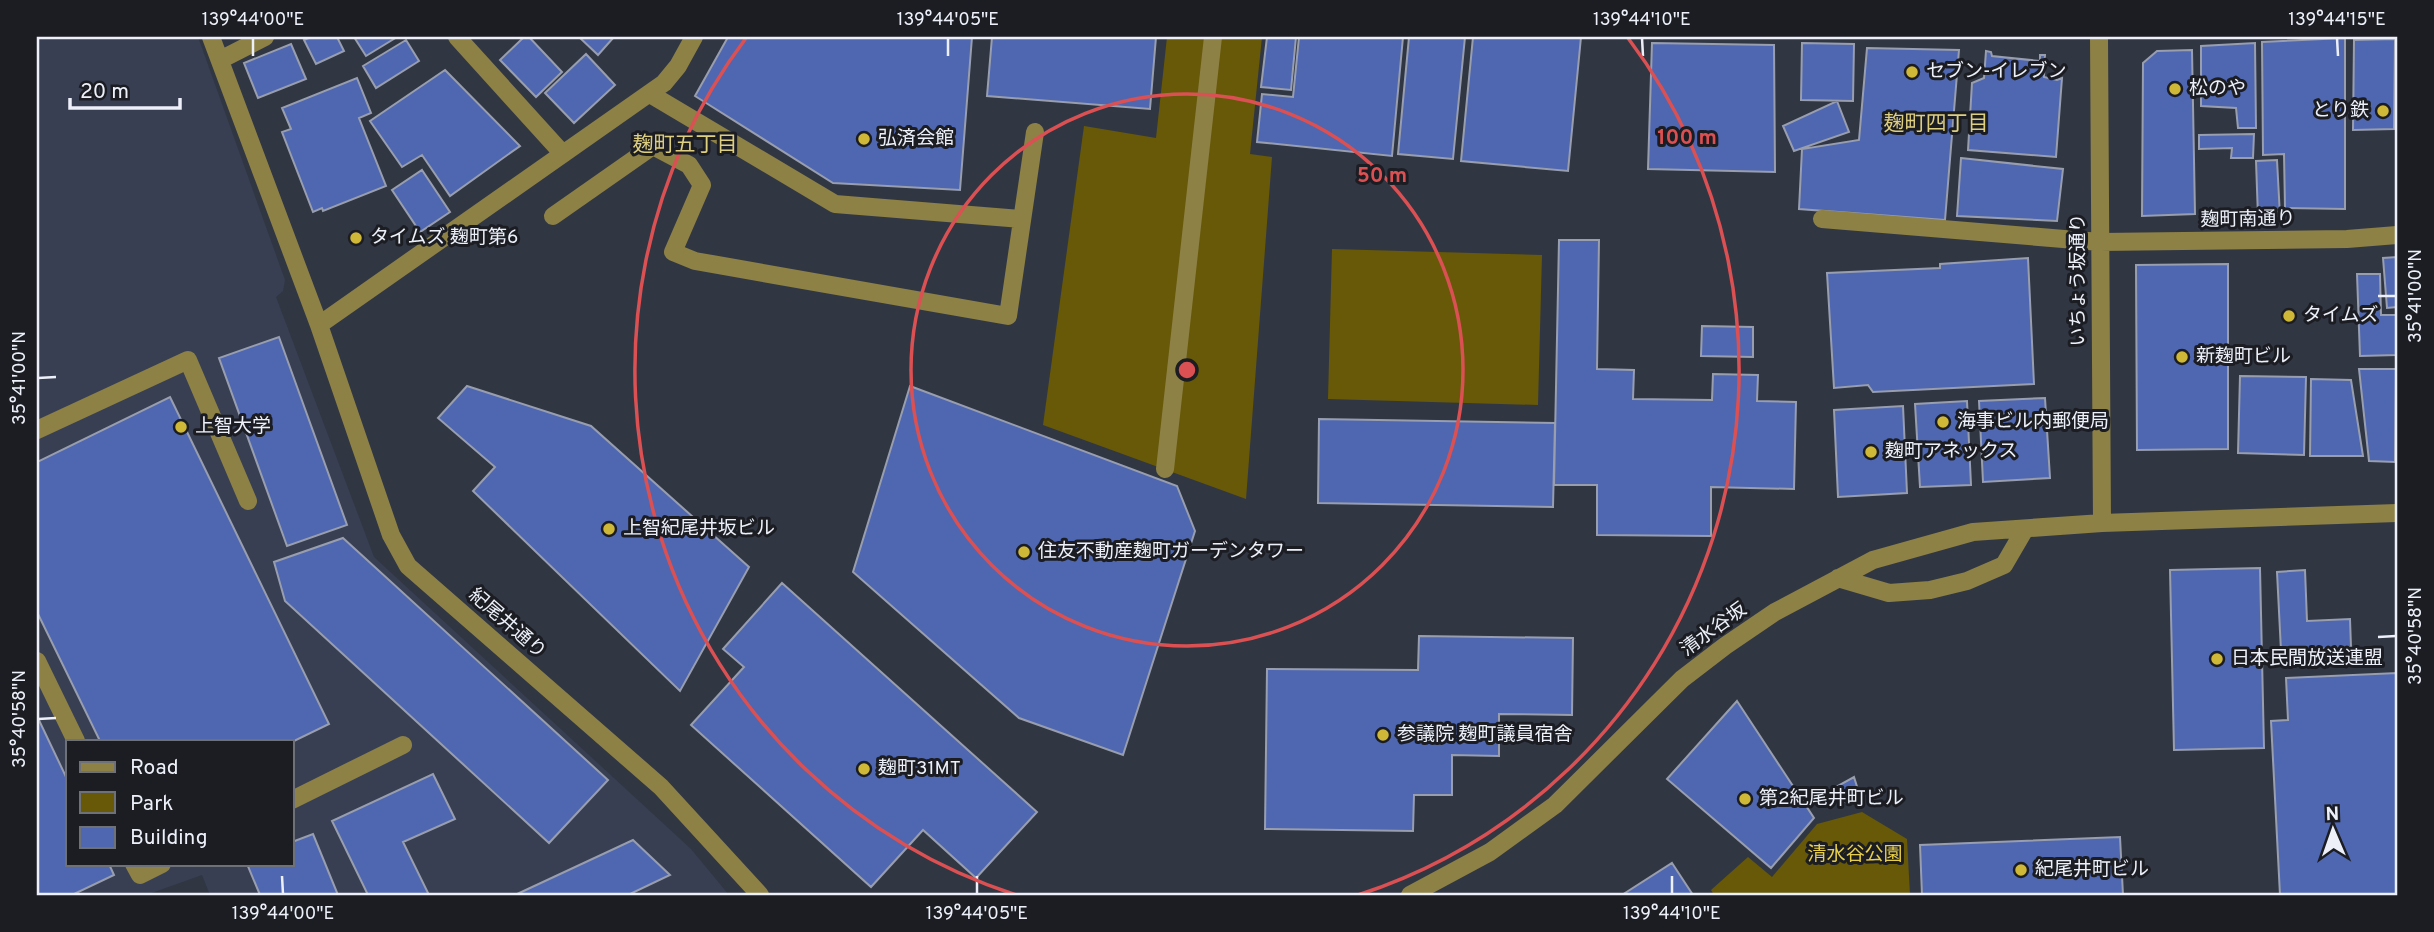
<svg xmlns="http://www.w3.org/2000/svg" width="2434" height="932" font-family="Overpass,'Noto Sans JP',sans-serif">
  <rect width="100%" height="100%" fill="#313643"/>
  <!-- built -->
  <path fill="#383f52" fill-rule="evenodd" d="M37,37H198L285,280L283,291L276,297L374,557L691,849L729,895H210L202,875L146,895H37ZM68,741H292V864H68Z"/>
  <!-- green -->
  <path fill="#675908" d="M1167,37H1262L1250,154L1272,157L1246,499L1043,425L1084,126L1156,138Z
    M1332,249L1542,255L1538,405L1328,399Z
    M1862,812L1907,839L1910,895H1714L1711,890L1748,857L1772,877L1817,824Z"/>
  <!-- building -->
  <path fill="#4f67b1" stroke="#989eae" stroke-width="2" d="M311,37H337L344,51L316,64L304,40Z
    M354,37H397L366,56Z
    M524,37H529L562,72L536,97L500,60Z
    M579,37H614L598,55Z
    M728,37H972L960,190L833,183L695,96Z
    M992,37H1156L1150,109L987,96Z
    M1267,37H1296L1291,90L1261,87Z
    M1299,37H1403L1392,156L1257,142L1262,94L1293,97Z
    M1409,37H1465L1453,159L1398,154Z
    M1473,37H1581L1568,171L1461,161Z
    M2345,38V209L2285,208L2284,154L2263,155L2262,42Z
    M2395,39L2394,129L2353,130L2354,40Z
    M406,40L419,61L376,88L363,66Z
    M1652,43L1774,45L1775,172L1648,169Z
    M1802,43L1854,44L1853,101L1801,100Z
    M2255,43L2256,128H2238L2236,108L2201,106V46Z
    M291,44L306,79L258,98L244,63Z
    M1867,48L1959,50L1945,220L1799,209L1802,149L1859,140Z
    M2192,50L2195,214L2142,216L2143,63L2157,51Z
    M1986,51L1991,52L1992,56L2040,61V55H2045L2044,77L2057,80L2062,78L2056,157L1968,150L1972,83L1984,78Z
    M586,54L615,85L574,123L545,93Z
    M445,70L520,146L450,196L422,155L402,167L370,121Z
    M357,78L371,113L359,118L386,186L323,211L322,208L313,212L282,132L291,129L282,108Z
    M1837,101L1849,132L1794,151L1783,126Z
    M2254,134L2253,158H2231L2232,148L2199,149V135Z
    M1961,158L2063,169L2057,221L1957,216Z
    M2277,160L2280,216L2258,217L2256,161Z
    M422,170L450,212L420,232L392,190Z
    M1559,240H1599L1597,369L1634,370L1633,399L1712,400L1713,374L1758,375L1757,401L1796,402L1794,489L1711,487V536L1597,535V485H1554Z
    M2397,257V307L2387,308L2383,258Z
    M2028,258L2034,384L1873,392L1868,385L1834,388L1827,273L1940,268V264Z
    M2228,264V449L2137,450L2136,265Z
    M2357,274H2380L2381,315H2397V355L2360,356Z
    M1702,326L1753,327V357L1701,356Z
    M279,337L347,525L287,546L219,358Z
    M2359,369H2396L2395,462L2369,461Z
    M2240,376L2306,377L2304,455L2238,453Z
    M2311,379L2351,380L2363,456H2310Z
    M467,386L591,426L749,567L680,691L473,491L495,467L438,418Z
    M910,386L1177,486L1195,531L1123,755L1019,718L853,572Z
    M170,397L329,724L292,742L100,741L37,612V462Z
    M2045,398L2050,478L1983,482L1979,401Z
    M1967,401L1971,485L1920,487L1915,404Z
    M1903,406L1907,493L1838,497L1834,410Z
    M1319,419L1555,423L1553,507L1318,503Z
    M343,538L608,780L549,843L285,601L274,562Z
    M2260,568L2264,748L2174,750L2170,570Z
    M2305,570L2307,621L2350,619L2351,647L2281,651L2277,572Z
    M782,583L1037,812L976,878L923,830L871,887L691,725L744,667L723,649Z
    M1419,636L1573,638L1572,715L1499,714V756L1452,755V795H1414L1413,831L1265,829L1267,669L1418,670Z
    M2397,673V895H2280L2271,721L2288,720L2286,678Z
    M1737,701L1814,818L1771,868L1667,779Z
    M37,716L68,781V864H109L114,875L72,895H37Z
    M433,774L455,819L403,842L429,895H368L332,821Z
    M1854,777L1859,793L1847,804L1834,788Z
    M313,834L338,895H260L247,864H292V842Z
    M2120,837L2123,895H1922L1920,845Z
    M633,840L670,875L628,895H515Z
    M1672,863L1693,895H1622Z"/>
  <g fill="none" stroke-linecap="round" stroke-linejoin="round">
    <!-- minor -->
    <path stroke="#8d8146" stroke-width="18" d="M211,37L319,325L391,535L408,566L661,787L760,895
      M457,37L563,154
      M2099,37L2102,523
      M220,60L265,37
      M650,94L835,204L1022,219
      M553,216L653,146L689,165L702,185L673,252L695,261L1008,316L1035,132
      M1822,219L2100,242L2347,239L2397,235
      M319,325L664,83L678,66L694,37
      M37,430L188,360L248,501
      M1165,469L1213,37
      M1838,578L1889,593L1930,590L1967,581L2004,565L2025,529
      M37,661L76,741
      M292,800L403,745
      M134,864L140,875L162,864
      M1410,895L1490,852L1555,805L1682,679L1725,646L1775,612L1873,560L1973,532L2102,523L2397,513"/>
  </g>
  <!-- ticks -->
  <path fill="none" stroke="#edf0f9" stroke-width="2.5" d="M253,38V56M948,38V56M1642,38L1643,56M2337,38L2338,56M2378,296H2396M38,378L56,377M2378,637L2396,636M38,719L56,718M282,876L283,894M977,876V894M1672,876V894"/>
  <!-- distance rings -->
  <g fill="none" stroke="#db5052" stroke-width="3.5">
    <circle cx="1187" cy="370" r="276"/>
    <path d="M1016 895A552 552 0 0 1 746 38M1628 38A552 552 0 0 1 1358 895"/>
  </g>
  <!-- markers -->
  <g fill="#cfb837" stroke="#1b1d23" stroke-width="2.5">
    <circle cx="1912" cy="72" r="7"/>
    <circle cx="2175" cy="89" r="7"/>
    <circle cx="2383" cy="111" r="7"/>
    <circle cx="864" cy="139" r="7"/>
    <circle cx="356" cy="238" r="7"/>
    <circle cx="2289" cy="316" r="7"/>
    <circle cx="2182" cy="357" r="7"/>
    <circle cx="1943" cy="422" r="7"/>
    <circle cx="181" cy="427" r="7"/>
    <circle cx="1871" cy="452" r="7"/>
    <circle cx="609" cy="529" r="7"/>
    <circle cx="1024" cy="552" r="7"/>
    <circle cx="2217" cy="659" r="7"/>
    <circle cx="1383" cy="735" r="7"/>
    <circle cx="864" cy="769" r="7"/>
    <circle cx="1745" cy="799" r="7"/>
    <circle cx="2021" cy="870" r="7"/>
  </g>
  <g text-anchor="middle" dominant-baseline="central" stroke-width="6" stroke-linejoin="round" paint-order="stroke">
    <!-- poi labels -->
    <g font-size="19" fill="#edf0f9" stroke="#1b1d23" text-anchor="start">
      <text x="1926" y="72">セブン-イレブン</text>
      <text x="2189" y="89">松のや</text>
      <text x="2369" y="111" text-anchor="end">とり鉄</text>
      <text x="878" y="139">弘済会館</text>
      <text x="370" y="238">タイムズ 麹町第6</text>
      <text x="2303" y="316">タイムズ</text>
      <text x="2196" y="357">新麹町ビル</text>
      <text x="1957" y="422">海事ビル内郵便局</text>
      <text x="195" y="427">上智大学</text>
      <text x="1885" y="452">麹町アネックス</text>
      <text x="623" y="529">上智紀尾井坂ビル</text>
      <text x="1038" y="552">住友不動産麹町ガーデンタワー</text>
      <text x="2231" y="659">日本民間放送連盟</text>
      <text x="1397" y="735">参議院 麹町議員宿舎</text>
      <text x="878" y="769">麹町31MT</text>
      <text x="1759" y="799">第2紀尾井町ビル</text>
      <text x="2035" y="870">紀尾井町ビル</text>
    </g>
    <!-- street labels -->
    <g font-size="19" fill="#edf0f9" stroke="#1b1d23">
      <text transform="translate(2248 220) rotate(-1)">麹町南通り</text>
      <text transform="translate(2079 280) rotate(-90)">いちょう坂通り</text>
      <text transform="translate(507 624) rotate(41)">紀尾井通り</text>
      <text transform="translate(1714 630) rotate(-36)">清水谷坂</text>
    </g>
    <!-- park labels -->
    <g font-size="19" fill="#e8cf4b" stroke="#1b1d23">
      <text x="1855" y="855">清水谷公園</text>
    </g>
    <!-- neighbourhood labels -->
    <g font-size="21" fill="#dece80" stroke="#1b1d23">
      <text x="1936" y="124">麹町四丁目</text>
      <text x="685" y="145">麹町五丁目</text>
    </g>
  </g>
  <circle cx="1187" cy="370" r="10" fill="#db5052" stroke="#1b1d23" stroke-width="3.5"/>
  <g font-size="21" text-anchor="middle" font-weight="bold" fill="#db5052" stroke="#1b1d23" stroke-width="6" stroke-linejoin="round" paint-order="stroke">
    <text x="1687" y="144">100 m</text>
    <text x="1382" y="182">50 m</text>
  </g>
  <!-- border -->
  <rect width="2434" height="932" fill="none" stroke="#1b1d23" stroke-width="77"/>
  <!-- legend -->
  <rect x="66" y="740" width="228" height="126" fill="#1b1d23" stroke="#6f7179" stroke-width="2"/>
  <rect x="80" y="762" width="35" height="10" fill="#8d8146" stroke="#6f7179" stroke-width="2"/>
  <text x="130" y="774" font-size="21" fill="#edf0f9">Road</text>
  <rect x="80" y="792" width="35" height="21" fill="#675908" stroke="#6f7179" stroke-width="2"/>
  <text x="130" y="810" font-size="21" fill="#edf0f9">Park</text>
  <rect x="80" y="827" width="35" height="21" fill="#4f67b1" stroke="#6f7179" stroke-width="2"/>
  <text x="130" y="844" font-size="21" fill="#edf0f9">Building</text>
  <!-- north arrow -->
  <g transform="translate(2333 830) rotate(358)" stroke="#1b1d23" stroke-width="5" paint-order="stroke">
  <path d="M0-5L12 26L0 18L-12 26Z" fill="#edf0f9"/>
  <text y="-10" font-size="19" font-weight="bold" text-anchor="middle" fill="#edf0f9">N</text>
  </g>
  <!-- scale -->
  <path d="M70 98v10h110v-10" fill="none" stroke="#edf0f9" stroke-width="3.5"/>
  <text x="80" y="98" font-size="21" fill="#edf0f9" stroke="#1b1d23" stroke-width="5" paint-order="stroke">20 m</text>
  <rect x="38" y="38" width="2358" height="856" fill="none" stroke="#edf0f9" stroke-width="2.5"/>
  <g font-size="18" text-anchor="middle" fill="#edf0f9">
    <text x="253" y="25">139°44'00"E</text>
    <text x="948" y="25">139°44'05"E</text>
    <text x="1642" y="25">139°44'10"E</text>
    <text x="2337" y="25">139°44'15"E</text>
    <text transform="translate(2415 296) rotate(-90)" y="6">35°41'00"N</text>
    <text transform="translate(19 378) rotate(-90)" y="6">35°41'00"N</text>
    <text transform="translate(2415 636) rotate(-90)" y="6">35°40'58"N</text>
    <text transform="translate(19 719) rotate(-90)" y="6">35°40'58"N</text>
    <text x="283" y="919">139°44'00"E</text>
    <text x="977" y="919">139°44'05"E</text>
    <text x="1672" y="919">139°44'10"E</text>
  </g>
</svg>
